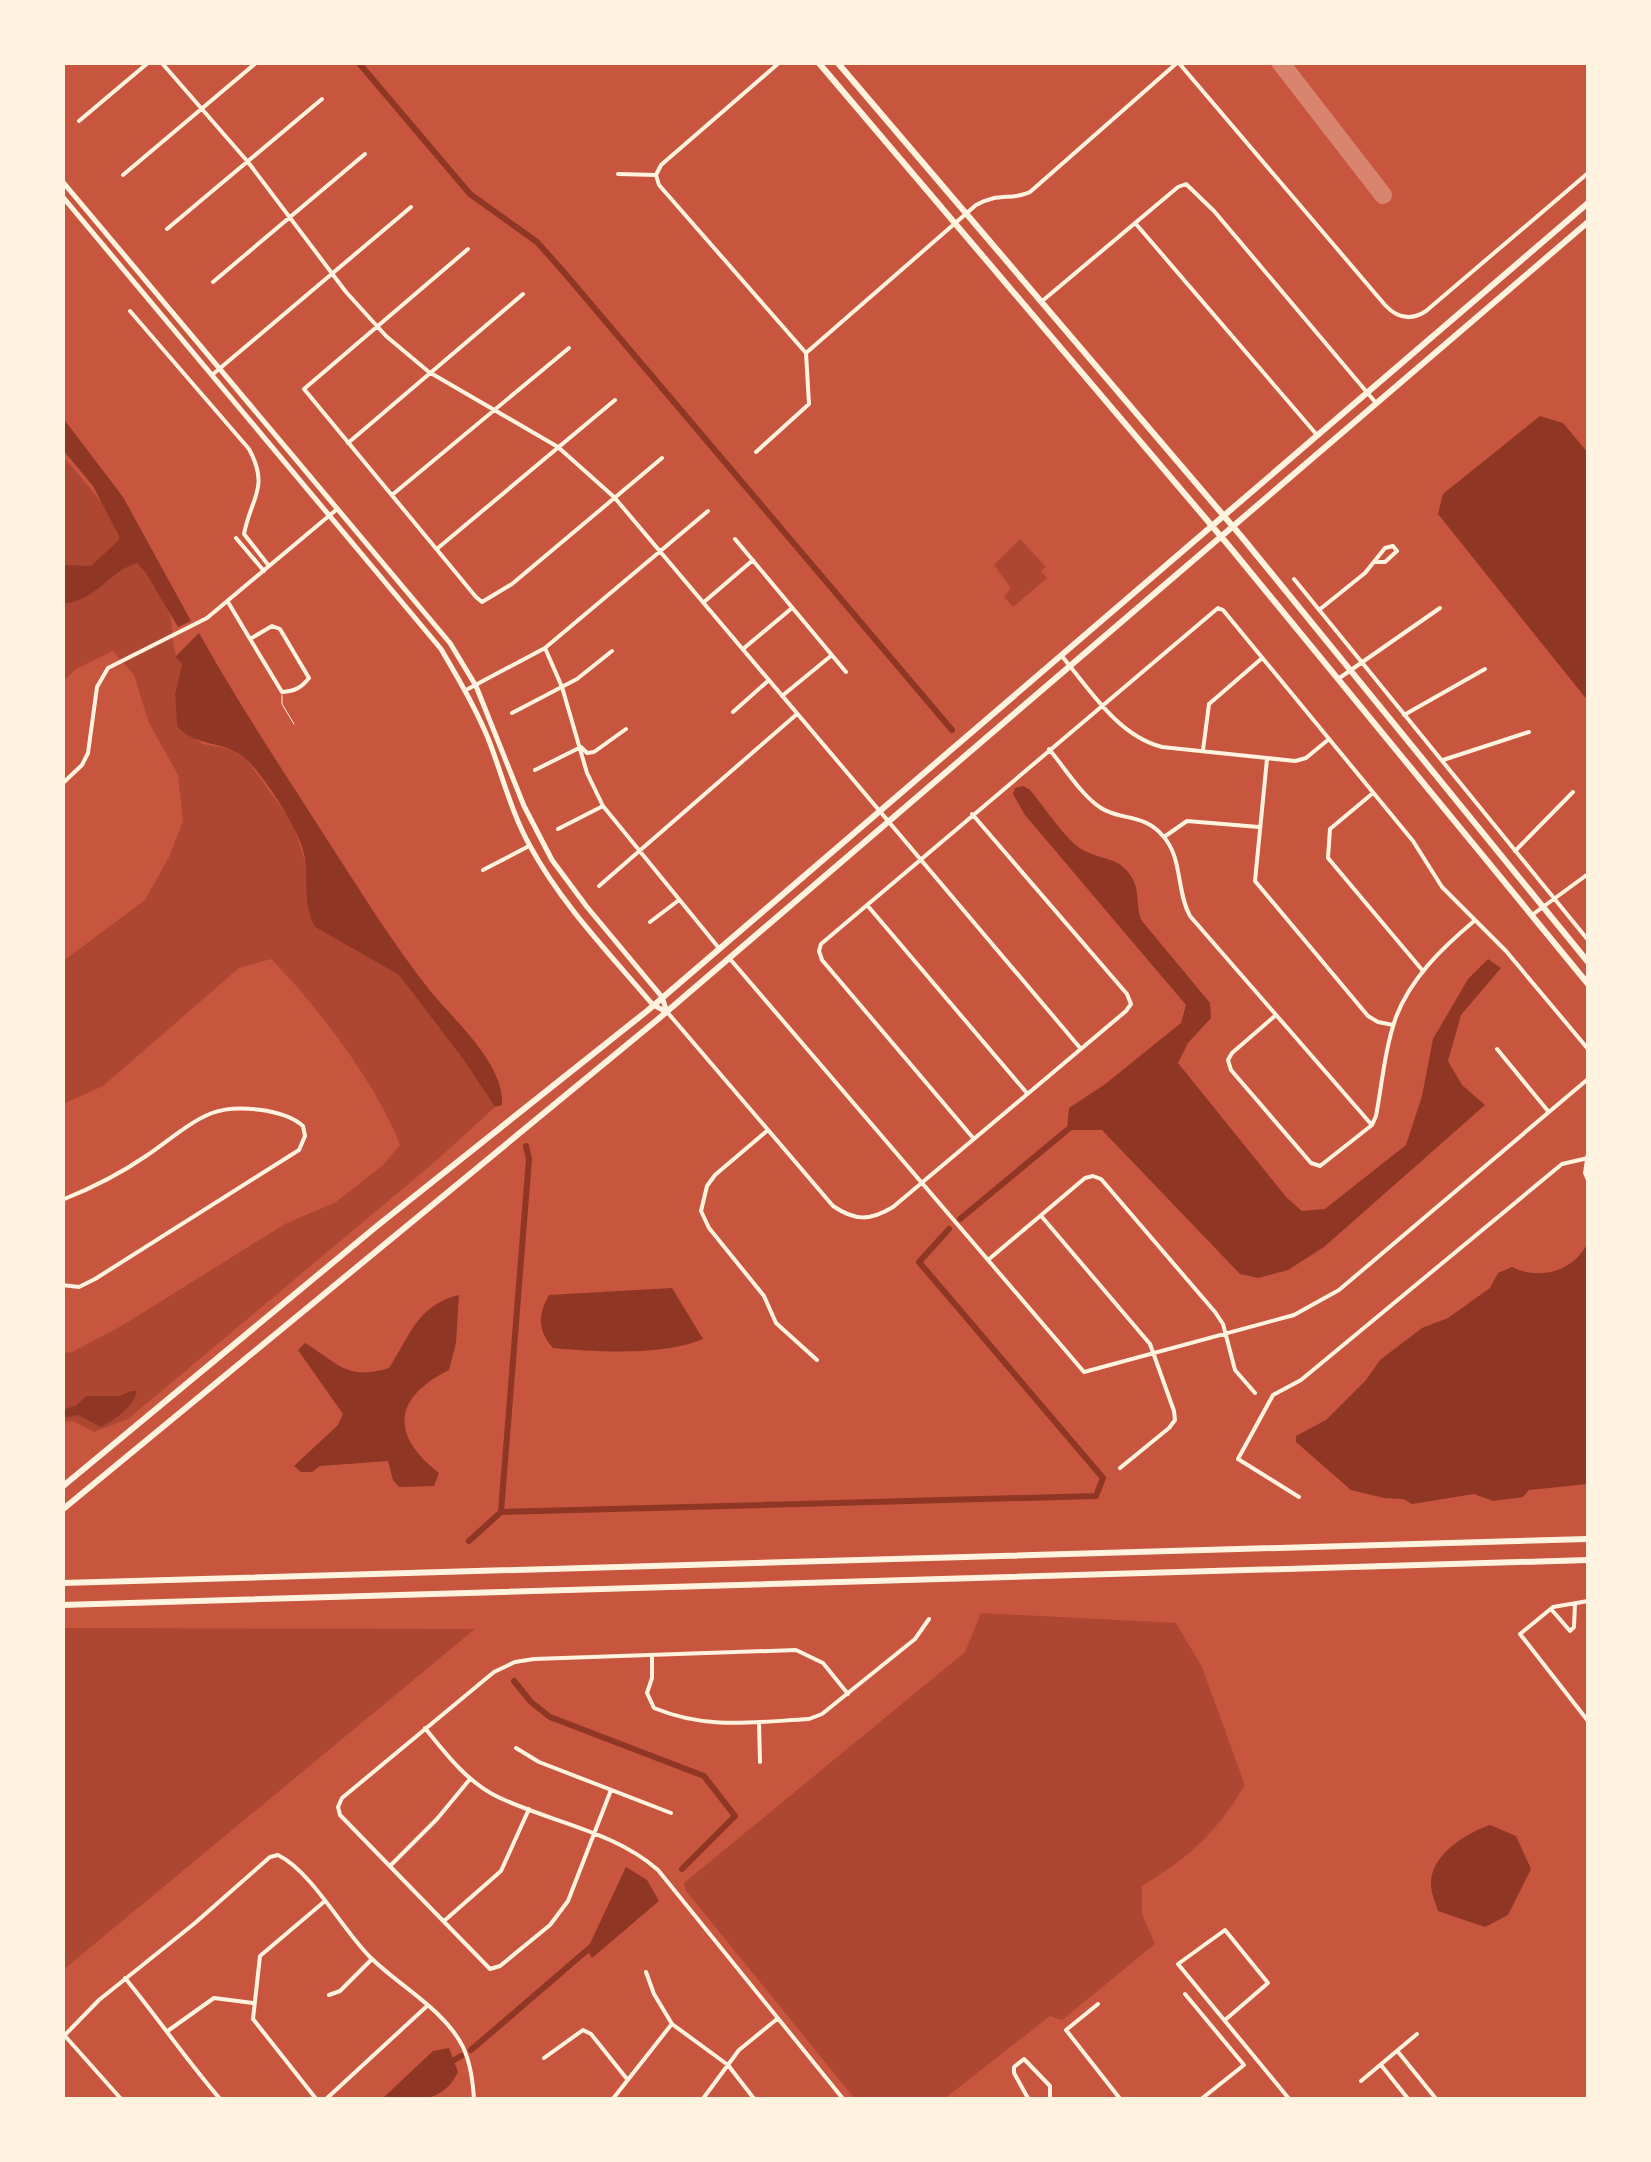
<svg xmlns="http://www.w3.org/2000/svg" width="1651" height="2162" font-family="'Fira Sans Condensed',sans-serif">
  <rect width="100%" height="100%" fill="#c8553d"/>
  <!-- green -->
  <path fill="#ae4732" d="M62,456C95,491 154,567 169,612C175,629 169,649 182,664L175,694L177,726L203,744L234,750L247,760L292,822L305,861L308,902L315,927L399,975L463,1059L495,1107L437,1160L128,1419L94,1432L73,1421L63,1422V1353L72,1352L123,1325L285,1224L336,1202L383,1165L400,1145C378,1086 316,1004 271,959L239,968L103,1086L63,1104V961L145,900L169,857L183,821L178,775L149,723L134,675L113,651L76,669L63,681Z
    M1020,539L1046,567L1041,571L1047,578L1013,607L1004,597L1011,588L994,565Z
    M981,1613L1176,1623L1202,1667L1245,1785C1216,1833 1190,1857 1142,1886V1914L1155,1944L1062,2020L1050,2016L944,2099H855L686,1891L684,1883L965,1652Z
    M63,1628L475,1629L63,1970Z"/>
  <!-- water -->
  <path fill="#8f3625" d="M1540,416L1563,423L1588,453V701L1438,514L1443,494Z
    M63,418L123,497L191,621L178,627L146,573L137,563C108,572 94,603 63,603V565L91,566L119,540V536L93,486L63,450Z
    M199,633C239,705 284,772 328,841C361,892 393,944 431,992C456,1022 505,1065 502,1105L495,1107L463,1059L399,975L315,927C303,905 308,882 305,858C301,832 265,777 246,759C226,740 196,748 177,726L175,694L182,664L175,657Z
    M1023,786L1030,790C1043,805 1067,842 1083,850C1101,860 1119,857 1131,876C1141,892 1135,906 1142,921L1210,1003L1211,1018L1188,1043L1178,1063L1287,1198L1302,1211L1325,1209L1406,1145L1422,1096L1433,1039L1468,979L1488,959L1501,968L1461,1015L1448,1061L1462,1085L1485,1105L1324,1247L1288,1270L1258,1278L1240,1274L1102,1130H1067L1069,1108L1104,1085L1181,1023L1186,1005L1025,815L1013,794L1015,788Z
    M1588,1242V1484L1529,1490L1523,1497L1493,1501L1474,1494L1412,1504L1403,1499L1384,1498L1351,1490L1296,1442V1436L1326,1420L1366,1380L1380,1360L1422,1328L1448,1318L1490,1288L1498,1273L1512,1267C1540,1281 1575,1271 1588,1242Z
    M672,1288L703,1339C663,1356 597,1352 553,1348C537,1330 538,1315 549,1295Z
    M459,1295L456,1343L449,1370C393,1398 390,1435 439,1473L434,1486L399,1487L393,1480L388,1461L320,1466L312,1472H301L294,1466L338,1425L343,1414L298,1350L305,1343C338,1363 347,1381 389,1368C410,1336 417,1305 459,1295Z
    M131,1391H137C134,1406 115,1420 101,1427L78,1415L63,1418V1410L77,1405L86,1396H119Z
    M1490,1825L1516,1836L1531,1869L1508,1915L1485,1927L1438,1911C1436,1904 1432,1895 1431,1887C1429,1855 1465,1834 1490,1825Z
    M626,1867L647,1880L659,1901L592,1958L587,1950Z
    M449,2048L458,2072C442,2105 414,2100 382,2099L433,2051Z"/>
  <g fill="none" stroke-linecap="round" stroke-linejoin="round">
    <!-- canal -->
    <path stroke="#8f3625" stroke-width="6" d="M358,62L470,194L537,242L562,270L952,730
      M960,1219L1072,1126
      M501,1512L1096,1496L1103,1478L919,1262L949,1229
      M469,1541L501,1512L529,1159L526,1146
      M514,1681L531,1702L550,1717L704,1776L735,1816L682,1869
      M471,2050L592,1946
      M449,2063L461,2056"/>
    <!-- taxiway -->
    <path stroke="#d8846e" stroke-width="18" d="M1280,62L1383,195"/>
    <!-- service -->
    <path stroke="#fff3e0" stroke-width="1" d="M282,695V704L294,724"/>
    <!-- minor -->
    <path stroke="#fff3e0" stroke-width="4" d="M161,62L248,162L346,292L386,336L429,372L558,447L614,497L1081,1049
      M79,121L149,62
      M618,174L656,175
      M123,175L257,62
      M656,175L659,185L806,353
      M656,175L661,165L780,62
      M1136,224L1317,435
      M167,229L322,99
      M468,249L304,389L476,597L482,602L512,584L662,458
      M213,282L365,154
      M1041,302L1178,187L1186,184L1214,211L1376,403
      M130,311L249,449C270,488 251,497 244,534L269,566
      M212,375L411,207
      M348,443L523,294
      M756,452L809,404L806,353L976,205C998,192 1012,201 1030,192L1178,62L1385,305C1397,318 1411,321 1426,311L1588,173
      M392,495L569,348
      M236,538L264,571
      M735,539L846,672
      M438,548L615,400
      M1294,579L1588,940
      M228,602L250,639
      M704,602L753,560
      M1319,610L1365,573L1385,548L1393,546L1397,551L1385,562H1376
      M272,626L280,629L309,678C301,688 295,691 282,692L250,639Z
      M545,648L562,687L587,773L603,806L718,947
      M743,649L792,608
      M1061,655C1090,690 1118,736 1162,747L1295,761L1306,758L1329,739
      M1338,679L1440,608
      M466,690L545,648L708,511
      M782,696L832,655
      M733,712L769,680
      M512,713L577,679L612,651
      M1404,715L1485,669
      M1049,749C1064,767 1081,795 1101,808C1121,821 1144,813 1163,836C1183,858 1176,891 1190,916L1371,1124
      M1203,750L1209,704L1261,659
      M1267,759L1255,881L1368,1016L1378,1022L1393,1025
      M1443,760L1529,732
      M535,770L581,747L587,753L594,752L626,729
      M62,784L82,765L88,753L97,687L108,668L207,618L336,510
      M1373,793L1330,829L1328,858L1423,971
      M558,829L603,806
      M1164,837L1187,821L1259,827
      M1515,851L1573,792
      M483,870L529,846
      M599,886L797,714
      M867,905L1026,1092
      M1532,915L1588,874
      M650,922L679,900
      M730,959L1084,1372L1294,1315L1339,1290L1588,1079
      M668,1013L833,1206C855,1221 870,1221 893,1207L1126,1011L1131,1004L1127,994L972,814
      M1276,1015L1232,1053L1228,1060L1231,1070L1311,1163L1320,1166L1372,1125L1376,1116C1382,1084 1385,1048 1396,1017C1411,978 1442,948 1473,922
      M1497,1049L1548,1111
      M768,1130L715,1175L707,1186L701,1211L709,1228L764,1296L776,1323L817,1360
      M974,1139L822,960L819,951L821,944L1218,608L1223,610L1413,841L1442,887L1506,951L1588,1049
      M1588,1153L1585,1173L1588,1180
      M62,1200C92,1188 120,1174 146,1156C167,1142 189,1122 212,1113C236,1104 284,1109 303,1126L305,1136L299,1150L95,1279L79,1287L62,1285
      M1042,1217L1150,1344L1174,1411L1175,1420L1169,1428L1120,1468
      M988,1260L1085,1178L1093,1176L1101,1179L1215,1312L1223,1324L1235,1370L1255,1393
      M1299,1497L1238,1459L1273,1395L1301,1380L1562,1164L1588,1158
      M1588,1601L1553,1607L1520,1634L1588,1721
      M1551,1609L1570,1631L1574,1627L1575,1603
      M652,1655V1678L647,1693L654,1708C707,1730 754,1722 809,1719L822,1714L915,1639L929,1619
      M759,1722L760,1762
      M425,1728C446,1754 467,1782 498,1797C550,1822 614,1831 658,1870L844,2100
      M516,1748L539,1762L671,1813
      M611,1790L568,1901L550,1925L500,1966L490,1969L340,1815L338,1807L342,1798L494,1672L515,1662L534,1659L796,1650L823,1663L848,1694
      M390,1866L437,1819L470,1779
      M444,1921L501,1871L529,1809
      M646,1972L654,1994L672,2024L728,2065L755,2100
      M125,1978C158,2018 187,2061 221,2100
      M1185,1994L1244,2065L1200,2100
      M329,1995L340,1991L371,1960
      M1098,2004L1066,2030L1121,2100
      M1225,2020L1268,1983L1225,1930L1178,1964L1290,2100
      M169,2030L214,1998L253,2003
      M65,2036L122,2100
      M62,2038L99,2000L195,1923L270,1857L278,1855C312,1872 342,1929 370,1957C399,1986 444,2009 463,2047C471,2064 473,2081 474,2100
      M1399,2053L1437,2100
      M544,2058L583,2030L591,2034L627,2079
      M1381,2065L1409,2100
      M1361,2081L1417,2034
      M317,2100L253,2019L260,1956L325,1901
      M325,2100L427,2006
      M612,2100L671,2025
      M702,2100L739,2050L777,2019
      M1029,2100L1014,2073V2067L1024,2059L1050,2086V2100"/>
    <!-- secondary -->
    <path stroke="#fff3e0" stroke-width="5" d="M62,181L450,643L476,686L524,806L552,860L587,907L662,997L667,1012
      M62,196L441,649C458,678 475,707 488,738C502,774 511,812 530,846C562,905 610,954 653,1005L667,1012"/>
    <!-- primary -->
    <path stroke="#fff3e0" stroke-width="6" d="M818,62L1229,546L1588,984
      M837,62L1241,536L1588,962
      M62,1487L377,1226L647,1011L1588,203
      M62,1510L657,1020L1588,222"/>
    <!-- motorway -->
    <path stroke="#fff3e0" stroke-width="6" d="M62,1583L1588,1539
      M62,1605L1588,1560"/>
  </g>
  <!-- border -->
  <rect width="1651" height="2162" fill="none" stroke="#fff3e0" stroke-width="130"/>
</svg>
